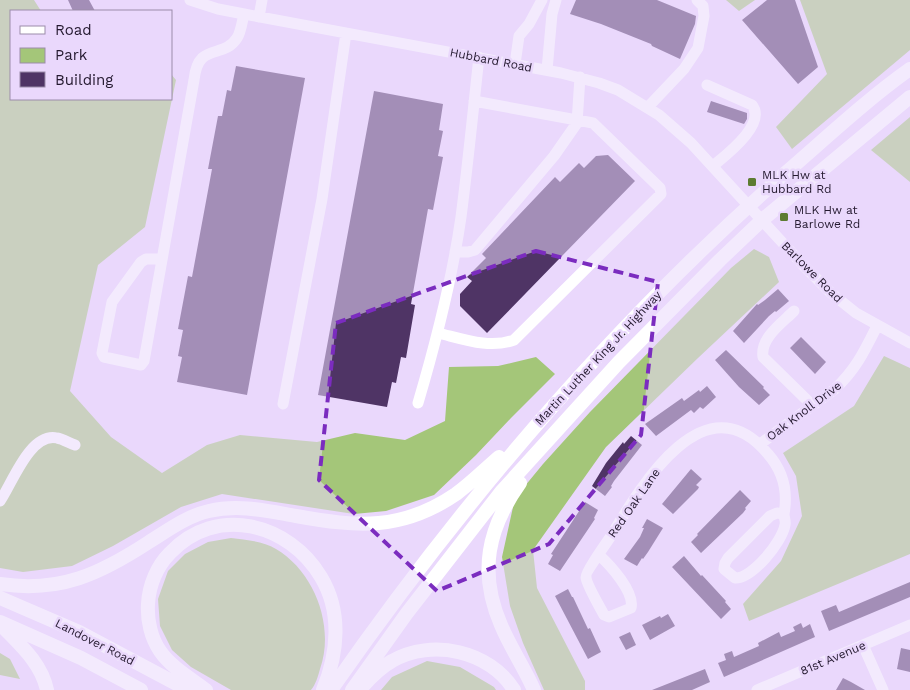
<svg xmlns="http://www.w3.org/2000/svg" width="910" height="690" font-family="'Work Sans',sans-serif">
  <rect width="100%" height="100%" fill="#ead8fc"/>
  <!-- green -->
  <path fill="#a4c679" d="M0,0H34L41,11H11V99H171V74L176,80L145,227L98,265L70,391L111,437L162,473L207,445L240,435L317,442L355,433L405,440L445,421L449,367L498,366L536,357L555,374L511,418L476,455L434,495L386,511L354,514L222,494L181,507L113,546L72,566L23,572L0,568Z
    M726,0H755L739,11Z
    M800,0H910V50L792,149L776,127L827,74Z
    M910,117V182L871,150Z
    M754,249L769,257L779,282L698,358L606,447L533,550L537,588L585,681V690H544L523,643L510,606L502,557L515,498L543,464L590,412L731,268Z
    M884,356L910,368V554L749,621L743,604L781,561L802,516L796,476L783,453L854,406Z
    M231,538C246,540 263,541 276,549C315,572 335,627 320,669C318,676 316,684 311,690H231L191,667L172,650L160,626L158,599L168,571L185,554L208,542Z
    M0,653L10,659L20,679L0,675Z
    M427,661L460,667L494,687L496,690H381L392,677Z"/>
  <!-- building -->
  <path fill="#4f3465" d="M68,0H89L95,11H73Z
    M576,0H657L696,16L695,24L680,59L652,46L651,44L601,24L570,14Z
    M767,0H795L818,67L798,84L742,20Z
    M236,66L305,78L247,395L177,382L182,357L178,356L183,330L178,329L188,276L192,277L212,169H208L218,116H222L227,90L231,91Z
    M374,91L443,104L439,130L443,131L438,156L443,157L433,210L428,209L411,304L415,305L406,358L401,357L396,383L392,382L387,407L318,395Z
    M711,101L747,113V119L744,124L707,112Z
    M608,155L635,181L487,333L460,306V294L472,281L467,277L486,258L482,254L555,177L560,182L579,163L584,168L596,156Z
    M778,289L789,301L776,312L775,311L769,316L744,343L733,331L757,304L758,305L765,300Z
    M801,337L826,362L815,374L790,348Z
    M726,350L764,387L763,388L770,395L759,405L739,387L715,360Z
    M707,386L716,397L703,409L700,407L694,413L691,410L656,436L645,424L682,398L684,401L699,390L700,392Z
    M631,436L642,445L614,481L611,486L612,487L605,496L592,486L606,463L623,442L624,444Z
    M691,469L702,479L696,485L699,487L698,489L673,514L662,504Z
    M740,490L751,501L745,508L746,509L743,513L701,553L691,542L698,535L697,534Z
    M585,502L598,510L594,518L595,519L560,571L548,564L553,555L551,554Z
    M647,519L663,528L648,552L643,559L642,558L637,566L624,559L640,537L644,528H642Z
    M684,556L701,576L702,575L726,601L725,602L731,609L721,619L672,567Z
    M910,582V597L829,631L821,611L836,605L839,612Z
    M568,589L572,597H573L588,629L590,628L601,652L588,659L555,596Z
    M668,614L675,626L650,640L642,625L660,616L661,618Z
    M801,623L803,628L810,624L815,637L724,677L718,663L726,660L724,654L732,651L734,657L759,646L758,643L779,632L781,637L795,631L793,627Z
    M630,632L636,645L626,650L619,637Z
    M901,648L910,650V672L897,669Z
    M705,669L710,682L692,690H652Z
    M843,678L851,682L865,690H836Z"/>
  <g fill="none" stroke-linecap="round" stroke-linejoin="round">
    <!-- minor -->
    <path stroke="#fff" stroke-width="11" d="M190,0L218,9L244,14L561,73L599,83L618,90L659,115L691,143L803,265L831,293L856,313L910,343
      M259,17L262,0
      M515,64L519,36L529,24L542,0
      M547,70L552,14L556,0
      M707,85L752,105C767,124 726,155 713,166
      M648,107L684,69L698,48L704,16L703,6L697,0
      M455,252H468L475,250L554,156L577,123L580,77
      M162,259H146L141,262L112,302L102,353L104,357L141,365L144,361C161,267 177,174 194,80C198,41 223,60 237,38C241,32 242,22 244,14
      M794,311C782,323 760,338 763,357L812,405
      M438,333C463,339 490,349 514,340L661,194L660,188L593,123L474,101
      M418,403C436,342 452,280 461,217C468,164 473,111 479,57
      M283,404L322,199L346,33
      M760,444L835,389C856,369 864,352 877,326
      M0,501C12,484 30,432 57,438C63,439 69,443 75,445
      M777,513L784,514C784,518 786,521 785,525C782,542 752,579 735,578L724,569L725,563L728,558L770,516Z
      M599,555C610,565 635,592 631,608L609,617L604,615C600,607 586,584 586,577C585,573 607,542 611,536C641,486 705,378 768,454C783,471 788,492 784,514
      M863,645L883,690
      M757,690L910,625"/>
    <!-- major -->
    <path stroke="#fff" stroke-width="14" d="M520,483C488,528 478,572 501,625C510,647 524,667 534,690
      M0,584C60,593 100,574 149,542C168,530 187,516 209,511C239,504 267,511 296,516C357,527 402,531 456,494C471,483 485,469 499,457
      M0,598L79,632L188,690
      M0,622L81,658L141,690
      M1,625C19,644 41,662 47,690
      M363,686C371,677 381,667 392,661C432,638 490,651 514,690
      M206,690C190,678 171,667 160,651C151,638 147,620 148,604C149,585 157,566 170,553C216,504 289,523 321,577C342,612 338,653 323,690
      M331,690C462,502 610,328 782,176C824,140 865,101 910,69
      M352,690L407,613L501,492L619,362L720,260L762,220L910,97"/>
  </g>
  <!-- marked area -->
  <path d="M0 0H910V690H0ZM536,251L658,282L641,435L549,544L437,591L319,480L336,323Z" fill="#ead8fc" fill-opacity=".55" fill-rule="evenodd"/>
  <path fill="none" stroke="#7b2cbf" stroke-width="4" stroke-dasharray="10 6" stroke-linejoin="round" d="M536,251L658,282L641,435L549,544L437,591L319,480L336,323Z"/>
  <!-- markers -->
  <g fill="#5d7b31" stroke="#ead8fc" stroke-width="2">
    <rect x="747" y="177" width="10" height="10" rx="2.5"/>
    <rect x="779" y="212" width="10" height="10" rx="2.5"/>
  </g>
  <g text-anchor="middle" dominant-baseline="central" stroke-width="5" stroke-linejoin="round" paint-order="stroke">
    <!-- street labels -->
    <g font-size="12" fill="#24192f" stroke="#ead8fc">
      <text transform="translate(491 60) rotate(11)">Hubbard Road</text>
      <text transform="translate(812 272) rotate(45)">Barlowe Road</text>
      <text transform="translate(598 358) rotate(-47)">Martin Luther King Jr. Highway</text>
      <text transform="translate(804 411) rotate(-37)">Oak Knoll Drive</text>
      <text transform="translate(634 503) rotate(-55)">Red Oak Lane</text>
      <text transform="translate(95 642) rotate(27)">Landover Road</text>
      <text transform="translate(833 658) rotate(-23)">81st Avenue</text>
    </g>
    <!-- poi labels -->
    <g font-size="12" fill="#24192f" stroke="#ead8fc" text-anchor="start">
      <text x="762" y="175">MLK Hw at<tspan x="762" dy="14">Hubbard Rd</tspan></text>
      <text x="794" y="210">MLK Hw at<tspan x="794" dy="14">Barlowe Rd</tspan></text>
    </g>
  </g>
  <!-- legend -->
  <rect x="10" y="10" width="162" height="90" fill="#ead8fc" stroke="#9b8caa"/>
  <rect x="20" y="26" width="25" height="8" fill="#ffffff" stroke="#9b8caa"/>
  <text x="55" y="35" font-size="15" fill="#24192f">Road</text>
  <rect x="20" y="48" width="25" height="15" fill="#a4c679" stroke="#9b8caa"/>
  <text x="55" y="60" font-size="15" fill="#24192f">Park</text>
  <rect x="20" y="72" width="25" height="15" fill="#4f3465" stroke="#9b8caa"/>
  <text x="55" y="85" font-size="15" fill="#24192f">Building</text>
</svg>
